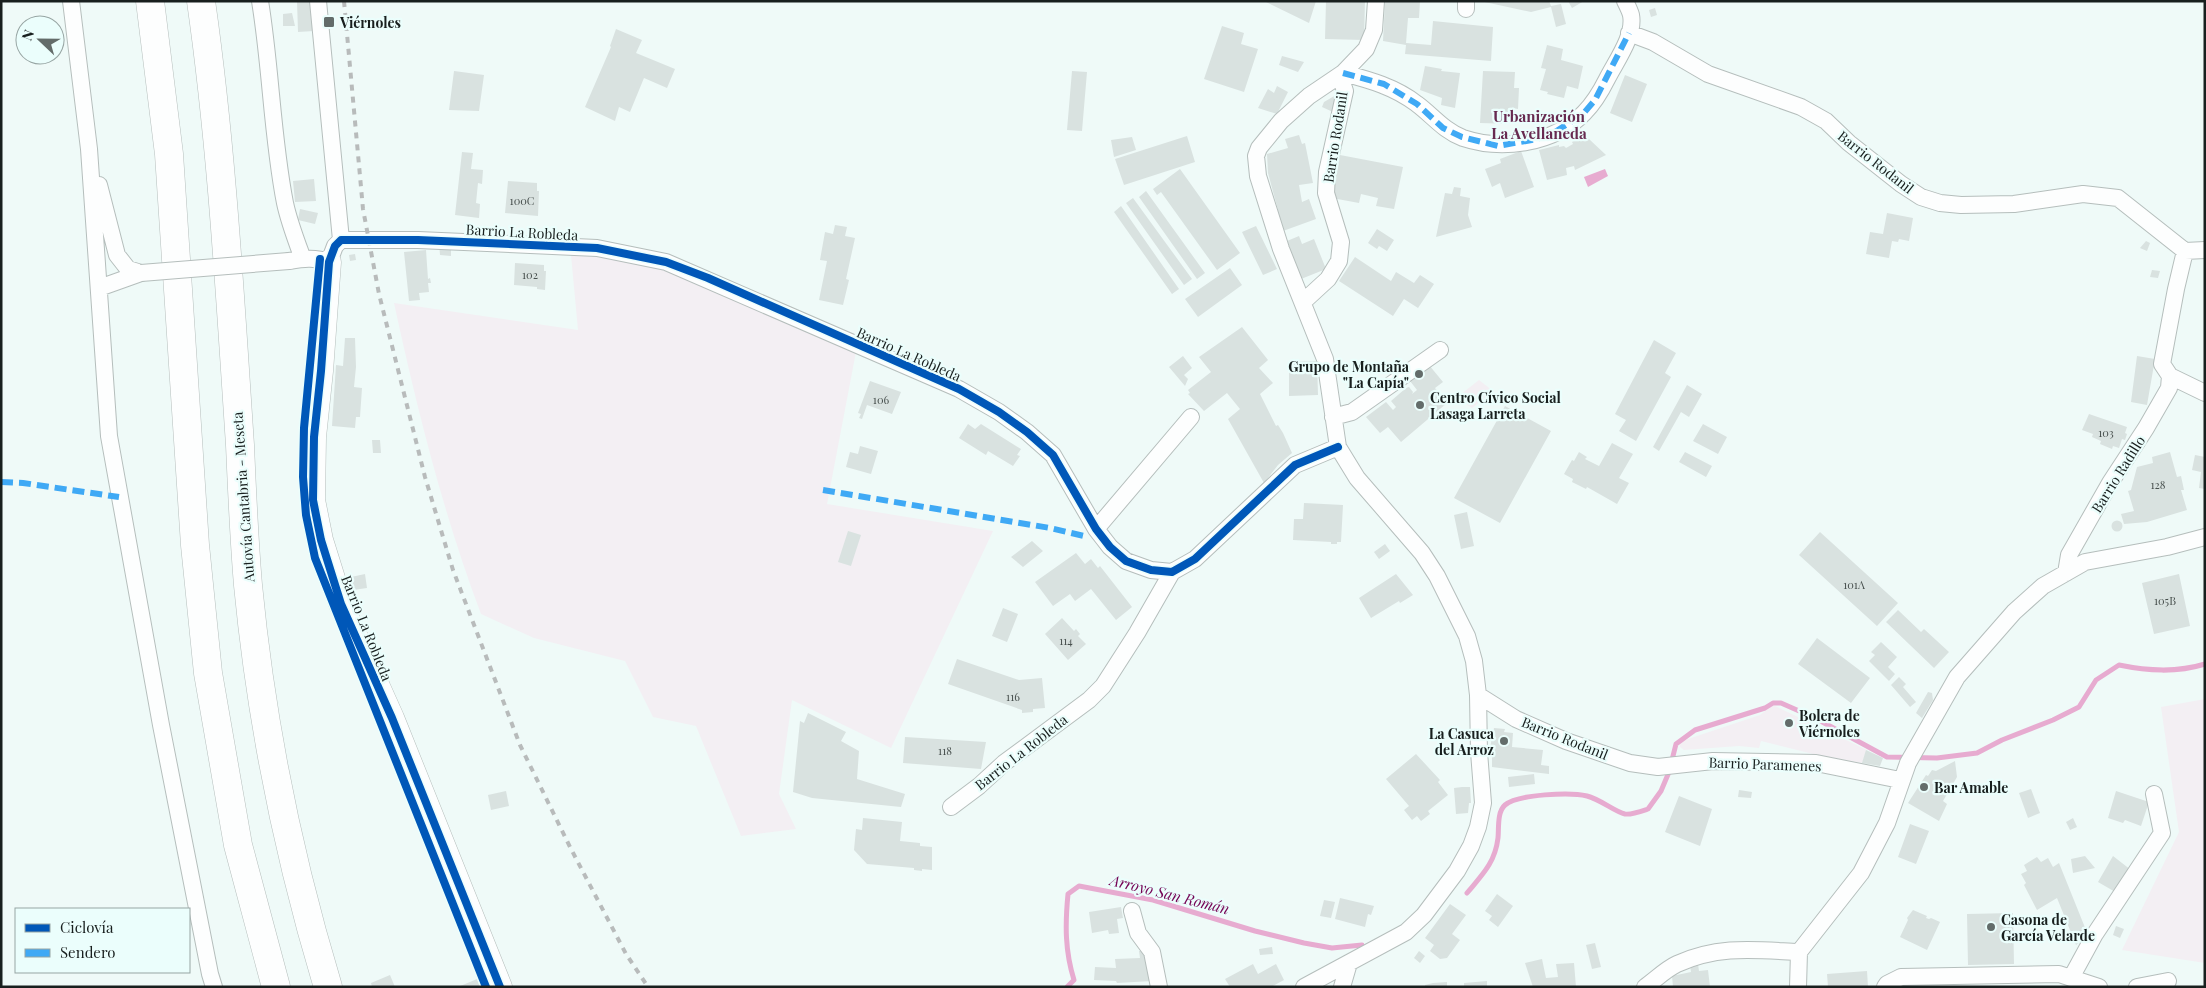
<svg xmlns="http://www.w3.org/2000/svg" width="2206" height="988" font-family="'Playfair Display',serif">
  <rect width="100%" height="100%" fill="#effaf8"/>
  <!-- green -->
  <path fill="#f3eff3" d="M571,255L666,262L859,336L827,504L993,531L891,748L792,700L779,794L796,829L741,836L696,726L653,717L625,661L534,638L481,614C443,513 417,409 394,303L578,330Z
    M1479,380L1493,391L1472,408L1456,398Z
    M2205,699V963L2122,950L2179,832L2161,707Z
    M1773,705L1867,750L1862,763L1817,755L1761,741L1759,748L1739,746L1684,750L1680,747V744L1685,740L1760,715Z"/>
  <!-- water -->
  <path fill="#e7abd0" d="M1605,169L1608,176L1588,187L1584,177Z"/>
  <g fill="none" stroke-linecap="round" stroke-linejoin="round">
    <!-- stream -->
    <path stroke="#e7abd0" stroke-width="5" d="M1467,893C1482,875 1495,863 1498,838C1499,828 1497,812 1505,805C1518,794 1571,792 1587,796C1600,799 1615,812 1625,814C1631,815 1642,811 1648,809L1661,791L1669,772L1676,744L1695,730L1765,708L1773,703H1781L1815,718L1887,757L1937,758L1977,753L2002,740L2053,720L2079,707L2096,680L2119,665C2148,671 2176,673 2205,664
      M1067,987L1074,980C1065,951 1065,925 1068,894L1079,886L1153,900L1255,931L1304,943L1332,948L1362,945"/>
  </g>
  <!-- building -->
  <path fill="#d9e2e0" d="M297,1H313L314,31L298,32Z
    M1264,1H1316L1309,23Z
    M1326,1H1365L1364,40L1325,39Z
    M1385,1H1420L1419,18H1408L1406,43L1431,45L1433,21L1493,27L1491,61L1405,54L1406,45L1383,41Z
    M1480,1H1549L1551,6L1561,4L1566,24L1556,27L1551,7L1531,12Z
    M1568,1H1584L1572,8Z
    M1655,8L1657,15L1651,17L1649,10Z
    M292,13L295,26H283V14Z
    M1222,26L1244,33L1241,44L1258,49L1244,92L1204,79Z
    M616,29L642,40L636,53L675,69L667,88L644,78L630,112L619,107L615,121L585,107L611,47L610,46Z
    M1547,45L1563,49L1561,60L1583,66L1578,89L1567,86L1564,98L1547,94L1548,92L1540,90L1546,69L1541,68Z
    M1282,56L1304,62L1298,72L1279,65Z
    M1425,66L1442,69L1441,71L1460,73L1455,108L1441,105L1442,98L1420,90Z
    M454,71L484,75L479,111L449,110Z
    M1072,71L1087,72L1082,131L1067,130Z
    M1483,71L1515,72L1514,88H1519L1518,109L1513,108V124L1480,123Z
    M1625,75L1647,84L1632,122L1610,113Z
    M1277,86L1288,92L1277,114L1258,108L1268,89L1274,93Z
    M1336,95L1333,112L1322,107L1324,102Z
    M1587,134L1589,139L1606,155L1575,170L1574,166L1566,168L1567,175L1547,180L1539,150L1559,145V147L1564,146L1566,148L1573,144L1572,142Z
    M1299,135L1302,144L1305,143L1313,183L1299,185L1302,202L1309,199L1316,219L1283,231L1276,211L1278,210L1268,173L1267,154L1288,148L1285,139Z
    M1187,136L1195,162L1124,185L1115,159Z
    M1132,137L1136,150L1114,157L1111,140Z
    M1521,151L1534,187L1505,198L1500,183L1492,187L1485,169L1501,163L1500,159Z
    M462,152L473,153L471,169L483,170L482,184L478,183L476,203L480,204L479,218L455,215Z
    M1340,155L1403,167L1394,209L1376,206L1378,198L1361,194L1359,203L1332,198Z
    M1180,169L1240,253L1217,270L1161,192L1157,195L1153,189Z
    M314,179L316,201L295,202L293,181Z
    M508,181L537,183V191H539L538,216L505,213Z
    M1454,187L1461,188L1460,196L1470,198L1468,215L1472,227L1436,237L1445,193L1452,194Z
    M1146,191L1205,273L1197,279L1139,197Z
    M1133,198L1192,279L1184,285L1126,203Z
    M1121,206L1179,289L1172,294L1114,212Z
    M300,209L318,213L315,224L298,220Z
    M1887,213L1913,218L1909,241L1899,239L1898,242L1892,241L1889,258L1866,254L1870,232L1883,234Z
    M835,225L847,227L845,236L855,238L846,279L849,280L843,305L819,300L827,261L820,260L825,232L833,234Z
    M1256,226L1277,269L1263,275L1242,232Z
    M1377,229L1394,240L1387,251L1379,246L1377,249L1368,243Z
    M1299,236L1302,244L1314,239L1326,269L1301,279L1287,241Z
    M2146,241L2150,243L2147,251L2140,248Z
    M439,243L451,244V256L440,255Z
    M426,250L428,279L430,278L431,283H428L429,292L419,293L420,300L409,301L404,252Z
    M355,254L356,260L350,261L349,255Z
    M1355,257L1391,281L1396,272L1414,283L1420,275L1434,284L1418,308L1404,299L1393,316L1339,281Z
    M515,263L544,265V271H546L545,290L537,289V287L514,285Z
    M1230,268L1242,285L1198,317L1185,299Z
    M2152,270L2160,271L2158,278L2150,277Z
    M1242,327L1268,360L1259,368L1273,383L1260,394L1276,426L1278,425L1283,433L1292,453L1278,465L1264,483L1228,419L1240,409L1227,393L1204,411L1188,394L1190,393L1188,390L1211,372L1199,357Z
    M345,338H355L356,367L354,387L362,388L360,417H356L355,428L332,426L336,365L343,366Z
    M1654,340L1676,353L1665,373L1671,377L1636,441L1619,431L1626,420L1615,414Z
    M1183,356L1192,368L1184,375L1188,379L1185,386L1169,367Z
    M2137,356L2155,359L2147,405L2131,402Z
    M1317,361L1318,395L1289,396V362Z
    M1429,365L1443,382L1435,388L1447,403L1401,442L1388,427L1380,433L1366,417L1386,402L1393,410L1396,407L1391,401L1406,388L1409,387L1413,392L1412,394L1417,390L1410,381Z
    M870,381L901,392L892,414L867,405L862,419L859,418L861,414L858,413Z
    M1687,385L1702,394L1689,417L1681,412L1659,451L1653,447Z
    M1505,406L1551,431L1500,523L1454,498Z
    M2089,414L2127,427L2125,433L2127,434L2125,440L2122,439L2119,448L2113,446L2112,449L2100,444L2101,441L2092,437L2093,434L2082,430Z
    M968,424L975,429L981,424L1021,449L1017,455L1020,456L1013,466L988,451L986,455L959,438Z
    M1703,424L1727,437L1718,454L1693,441Z
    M372,440H380L381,453H373Z
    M1612,443L1633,454L1619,478L1629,483L1617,504L1587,487L1586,489L1572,482L1573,479L1564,474L1572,460L1574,461L1579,452L1587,457L1585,459L1599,466Z
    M860,446L878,451L871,474L846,467L850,452L858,454Z
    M1685,452L1712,466L1706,477L1679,462Z
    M2170,452L2177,477L2181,476L2184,490H2181L2187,510L2147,522L2124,524L2121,514L2134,511L2128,491L2131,490L2137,467L2153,463L2152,457Z
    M2195,455L2205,457V489L2199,488L2201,472L2192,470Z
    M1304,503L1343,505L1341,542H1337V544H1331V542L1293,540L1294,519H1303Z
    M1467,512L1474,546L1461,549L1454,515Z
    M2111.5 526a5.5 5.5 0 1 1 11 0a5.5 5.5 0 1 1-11 0Z
    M848,531L861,535L851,566L838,562Z
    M1820,532L1898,603L1877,626L1799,555Z
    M1032,541L1043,551L1023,567L1011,557Z
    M1385,544L1390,551L1379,559L1374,552Z
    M1076,553L1085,564L1091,559L1098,568L1100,566L1132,607L1116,620L1091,589L1075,601L1070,594L1053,606L1035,582Z
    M365,574L367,588L353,590L351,577Z
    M1396,574L1413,595L1400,603L1399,601L1371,618L1359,598Z
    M2179,574L2190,626L2154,634L2142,583Z
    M1003,608L1018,614L1007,642L992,636Z
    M1898,610L1921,632L1924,629L1949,652L1934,668L1886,622Z
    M1062,618L1074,631L1076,629L1080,634L1078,636L1086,644L1068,660L1045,634Z
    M1817,638L1870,678L1851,703L1798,664Z
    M1881,642L1897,657L1888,667L1895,674L1889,681L1869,661L1875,655L1871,652Z
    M957,659L1019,680L1042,678L1045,708L1033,709V712L1022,713V710L948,684Z
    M1899,677L1906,684L1903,687L1916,702L1910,707L1891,685Z
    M1928,692L1932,693L1933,700L1922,718L1916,713Z
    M808,713L846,732L841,741L859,751L857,779L905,794L901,807L812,798L793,792L800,721L804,723Z
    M1494,728L1505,729L1504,732L1513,733L1512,747L1543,750L1541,765L1549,766V774L1492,767V748H1490Z
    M905,737L986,742L981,769L903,763Z
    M1866,750L1883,758L1880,766L1862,763Z
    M1416,754L1440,780L1438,782L1448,795L1428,811L1430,814L1421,821L1417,816L1412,820L1404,810L1409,806L1386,779Z
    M1955,761L1957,777L1943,801L1947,804L1939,821L1908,803L1926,775L1928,776L1932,770L1936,771Z
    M1534,774L1535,784L1509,787L1508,777Z
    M1462,787H1470L1471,803H1469L1468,813L1456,814L1454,788Z
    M2031,789L2040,813L2028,818L2019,793Z
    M1739,790L1752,792L1751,798L1738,797Z
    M506,791L509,806L491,810L488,795Z
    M2116,791L2149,802L2141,826L2125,820L2123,823L2108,818Z
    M1679,796L1712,809L1700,846L1665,832Z
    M863,818L902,822L900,841L920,843V846L932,847V870L922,869V871L914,870V868L867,864L854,850L856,829L862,830Z
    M2073,818L2077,827L2070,830L2066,822Z
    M1910,824L1929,831L1916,864L1898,857Z
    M2085,856L2095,868L2073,873L2071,859Z
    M2113,856L2131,870L2117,893L2098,882Z
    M2037,857L2041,862L2048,858L2053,867L2059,863L2088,935L2076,945L2057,898L2037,910L2024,885L2026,883L2021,874L2027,871L2024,865Z
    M1497,894L1513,906L1498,927L1489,920L1492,916L1485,911Z
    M1340,898L1374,906L1371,915L1368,914L1365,927L1335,919Z
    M1324,900L1335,902L1331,918L1320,916Z
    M1450,904L1466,915L1452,934L1460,940L1447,958L1440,959L1430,951L1434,945L1425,938Z
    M1121,907L1123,918L1117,919L1119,933L1109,934L1108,930L1092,933L1089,912Z
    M1913,910L1927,916L1926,918L1929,919L1931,918L1940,922L1927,950L1900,937L1908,920L1907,918Z
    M2013,913L2014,964L1968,965L1967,914Z
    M2116,926L2124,929L2120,938L2113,935Z
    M1595,943L1601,967L1592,969L1586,945Z
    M1272,947L1273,954L1260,955L1259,949Z
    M1146,950L1152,981L1117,983L1116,981L1094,980L1095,967L1116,968L1115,959L1140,958L1139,951Z
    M1419,951L1425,956L1420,963L1414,958Z
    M1542,959L1546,978L1558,977L1556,964L1574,963L1576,987H1533L1525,963Z
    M1253,964L1258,974L1276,964L1284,980L1271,987H1230L1225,979Z
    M1698,964L1699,971L1708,970L1710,987H1673L1672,976L1691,972L1690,965Z
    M1867,971L1868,987H1828L1827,974Z
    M390,975L395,987H372L371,983Z
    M477,979L480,987H458Z
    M1487,981V987H1464V983Z
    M1447,982V987H1425V985L1433,983Z"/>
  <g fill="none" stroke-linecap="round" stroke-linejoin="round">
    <defs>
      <path id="street" d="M71,1L89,149L109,436L161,725L210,974L214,987
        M260,1C271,68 272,137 285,203C289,222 296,240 303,259
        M318,1L341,240
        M1466,1V9
        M1629,33L1653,42L1708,74L1801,107L1826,121L1849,143L1901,184L1921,197L1940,203L1961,205L2014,204L2083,194L2118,198L2185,251
        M1343,73C1370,80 1395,87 1417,104C1432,115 1444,131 1463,138C1502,151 1554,144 1584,113C1594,103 1601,91 1607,79C1616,61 1635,36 1631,15C1630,11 1627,5 1625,1
        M99,185L117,255L128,269L141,273
        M2185,251L2205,250
        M289,261C302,259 315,257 329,262L335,246L341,240H418L597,248L666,262L959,389L999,412L1027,432L1053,455L1096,529L1110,547L1126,561L1151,570L1172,572L1195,559L1295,465L1338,447
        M99,288L141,273
        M1303,302L1328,279L1339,261L1341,242L1326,193L1327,172L1345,91L1340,76
        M2170,376L2205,393
        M1333,417L1352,412L1440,350
        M1096,529L1191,417
        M2066,573L2069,555L2110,483L2146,428L2169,388L2170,376L2162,364L2176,289L2185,251
        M1478,695L1516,719L1566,741L1630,763L1658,767L1713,761L1816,763L1900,780
        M951,807L979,786L1004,763L1089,700L1103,686L1137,633L1172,572
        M1132,911L1138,933L1152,952L1159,987
        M2071,978L2095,934L2162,833L2154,794
        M1304,987L1406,932L1424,915L1457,871L1471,846L1478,827L1483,803L1479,752L1478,695L1474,661L1467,636L1437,576L1422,553L1357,478L1338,447L1325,359L1281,249L1258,176L1256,156L1259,148L1281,121L1309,96L1343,73L1366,49L1374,30L1376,1
        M1342,987L1349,963
        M1645,987C1655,980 1666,969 1677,964C1719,945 1755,950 1799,952
        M1798,987L1799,952L1861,873L1887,823L1908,763L1957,677L2014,612L2043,586L2085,562L2167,547L2205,537
        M1885,987L1887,984L1901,977L2059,974L2099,987
        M2137,987L2168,981"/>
      <path id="secondary" d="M329,262L321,371L314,437L313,500L321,540L341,604L392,718L500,987"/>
      <path id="highway" d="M150,1L169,154L195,545L208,673L238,845L276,987
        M201,1C222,148 230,297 240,445C242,492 244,538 248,585C261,721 288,855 328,987"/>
    </defs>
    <!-- street casing -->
    <use href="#street" stroke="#b5bebc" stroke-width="18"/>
    <!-- secondary casing -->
    <use href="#secondary" stroke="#b5bebc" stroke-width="25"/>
    <!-- highway casing -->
    <use href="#highway" stroke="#b5bebc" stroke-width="29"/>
    <!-- street -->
    <use href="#street" stroke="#fdfefe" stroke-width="16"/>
    <!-- secondary -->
    <use href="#secondary" stroke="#fdfefe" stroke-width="24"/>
    <!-- highway -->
    <use href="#highway" stroke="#fdfefe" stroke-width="28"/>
    <!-- rail -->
    <path stroke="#b8bbbb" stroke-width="4" stroke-dasharray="6 6" stroke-linecap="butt" d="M344,1L363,209L379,294L425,477L453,570L520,745L570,847L626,954L648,987"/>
    <defs>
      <path id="street-bridge" d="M141,273L289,261"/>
    </defs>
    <!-- street-bridge casing -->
    <use href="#street-bridge" stroke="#b5bebc" stroke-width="18" stroke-linecap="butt"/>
    <!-- street-bridge -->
    <use href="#street-bridge" stroke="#fdfefe" stroke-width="16"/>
    <!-- quiet -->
    <path stroke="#3fa9f5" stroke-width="6" stroke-dasharray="12 6" stroke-linecap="butt" d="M1343,73L1384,84L1417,104L1443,128L1462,137L1498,146L1537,139L1552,134L1583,114L1595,100L1629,33
      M1,482L23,483L119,497
      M823,490L1050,528L1084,536"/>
    <defs>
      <path id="cycleway" d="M320,259L304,428L303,477L306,515L315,558L486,987
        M500,987L392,718L341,604L321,540L313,500L314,437L321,371L329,262L335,246L341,240H418L597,248L666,262L708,278L959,389L999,412L1027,432L1053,455L1096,529L1110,547L1126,561L1151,570L1172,572L1195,559L1295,465L1338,447"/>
    </defs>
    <!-- cycleway casing -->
    <use href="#cycleway" stroke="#ebfefc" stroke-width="11"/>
    <!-- cycleway -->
    <use href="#cycleway" stroke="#0057b8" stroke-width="8"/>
  </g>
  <!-- markers -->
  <g fill="#636c6a" stroke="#ebfefc" stroke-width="2">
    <rect x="323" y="16" width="12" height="12" rx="2.5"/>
    <circle cx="1419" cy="374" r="5"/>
    <circle cx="1420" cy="405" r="5"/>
    <circle cx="1789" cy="723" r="5"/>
    <circle cx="1504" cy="741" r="5"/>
    <circle cx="1924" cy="787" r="5"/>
    <circle cx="1991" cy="927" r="5"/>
  </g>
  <g text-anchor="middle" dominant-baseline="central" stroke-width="4.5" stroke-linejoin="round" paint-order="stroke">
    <!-- number labels -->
    <g font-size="11" fill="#48504e">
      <text x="522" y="200">100C</text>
      <text x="530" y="274">102</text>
      <text x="881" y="399">106</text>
      <text x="2106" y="432">103</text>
      <text x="2158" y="484">128</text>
      <text x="1854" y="584">101A</text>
      <text x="2165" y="600">105B</text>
      <text x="1066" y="640">114</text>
      <text x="1013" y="696">116</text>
      <text x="945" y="750">118</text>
    </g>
    <!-- poi labels -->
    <g font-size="14" font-weight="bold" fill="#181f1e" stroke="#ebfefc" text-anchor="start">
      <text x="340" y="22">Viérnoles</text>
      <text x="1409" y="366" text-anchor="end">Grupo de Montaña<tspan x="1409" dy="16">"La Capía"</tspan></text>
      <text x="1430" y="397">Centro Cívico Social<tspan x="1430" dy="16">Lasaga Larreta</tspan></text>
      <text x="1799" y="715">Bolera de<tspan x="1799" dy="16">Viérnoles</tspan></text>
      <text x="1494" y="733" text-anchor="end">La Casuca<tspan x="1494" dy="16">del Arroz</tspan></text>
      <text x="1934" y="787">Bar Amable</text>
      <text x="2001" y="919">Casona de<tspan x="2001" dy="16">García Velarde</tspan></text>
    </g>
    <!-- street labels -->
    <g font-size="14" fill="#181f1e" stroke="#ebfefc">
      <text transform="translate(1335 137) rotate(-81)">Barrio Rodanil</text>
      <text transform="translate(1876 162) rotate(38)">Barrio Rodanil</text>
      <text transform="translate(522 232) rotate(3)">Barrio La Robleda</text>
      <text transform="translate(909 354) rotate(24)">Barrio La Robleda</text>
      <text transform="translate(2118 474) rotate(-58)">Barrio Radillo</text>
      <text transform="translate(243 497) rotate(-94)">Autovía Cantabria - Meseta</text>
      <text transform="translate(367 628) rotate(68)">Barrio La Robleda</text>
      <text transform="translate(1565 738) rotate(22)">Barrio Rodanil</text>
      <text transform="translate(1021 752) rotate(-38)">Barrio La Robleda</text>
      <text transform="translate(1765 764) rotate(2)">Barrio Paramenes</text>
    </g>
    <!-- neighbourhood labels -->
    <g font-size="15" font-weight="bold" fill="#672a50" stroke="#ebfefc">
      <text x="1539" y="116">Urbanización<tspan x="1539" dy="17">La Avellaneda</tspan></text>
    </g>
    <!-- water labels -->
    <g font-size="15" font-style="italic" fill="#740355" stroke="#ebfefc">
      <text transform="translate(1170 894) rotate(14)">Arroyo San Román</text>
    </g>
  </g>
  <!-- border -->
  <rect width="2206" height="988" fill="none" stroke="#181f1e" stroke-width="5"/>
  <!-- legend -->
  <rect x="15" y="908" width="175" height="65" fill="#ebfefc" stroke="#97a5a3"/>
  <rect x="25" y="924" width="25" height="8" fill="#0057b8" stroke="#97a5a3"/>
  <text x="60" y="933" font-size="15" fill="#181f1e">Ciclovía</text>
  <rect x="25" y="949" width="25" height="8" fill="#3fa9f5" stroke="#97a5a3"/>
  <text x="60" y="958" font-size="15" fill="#181f1e">Sendero</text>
  <!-- north arrow -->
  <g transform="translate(40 40) rotate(292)"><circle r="24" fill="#ebfefc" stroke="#97a5a3"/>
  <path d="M0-4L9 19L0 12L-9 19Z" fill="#636c6a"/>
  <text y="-8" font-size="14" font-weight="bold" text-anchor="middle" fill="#181f1e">N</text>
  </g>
</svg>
